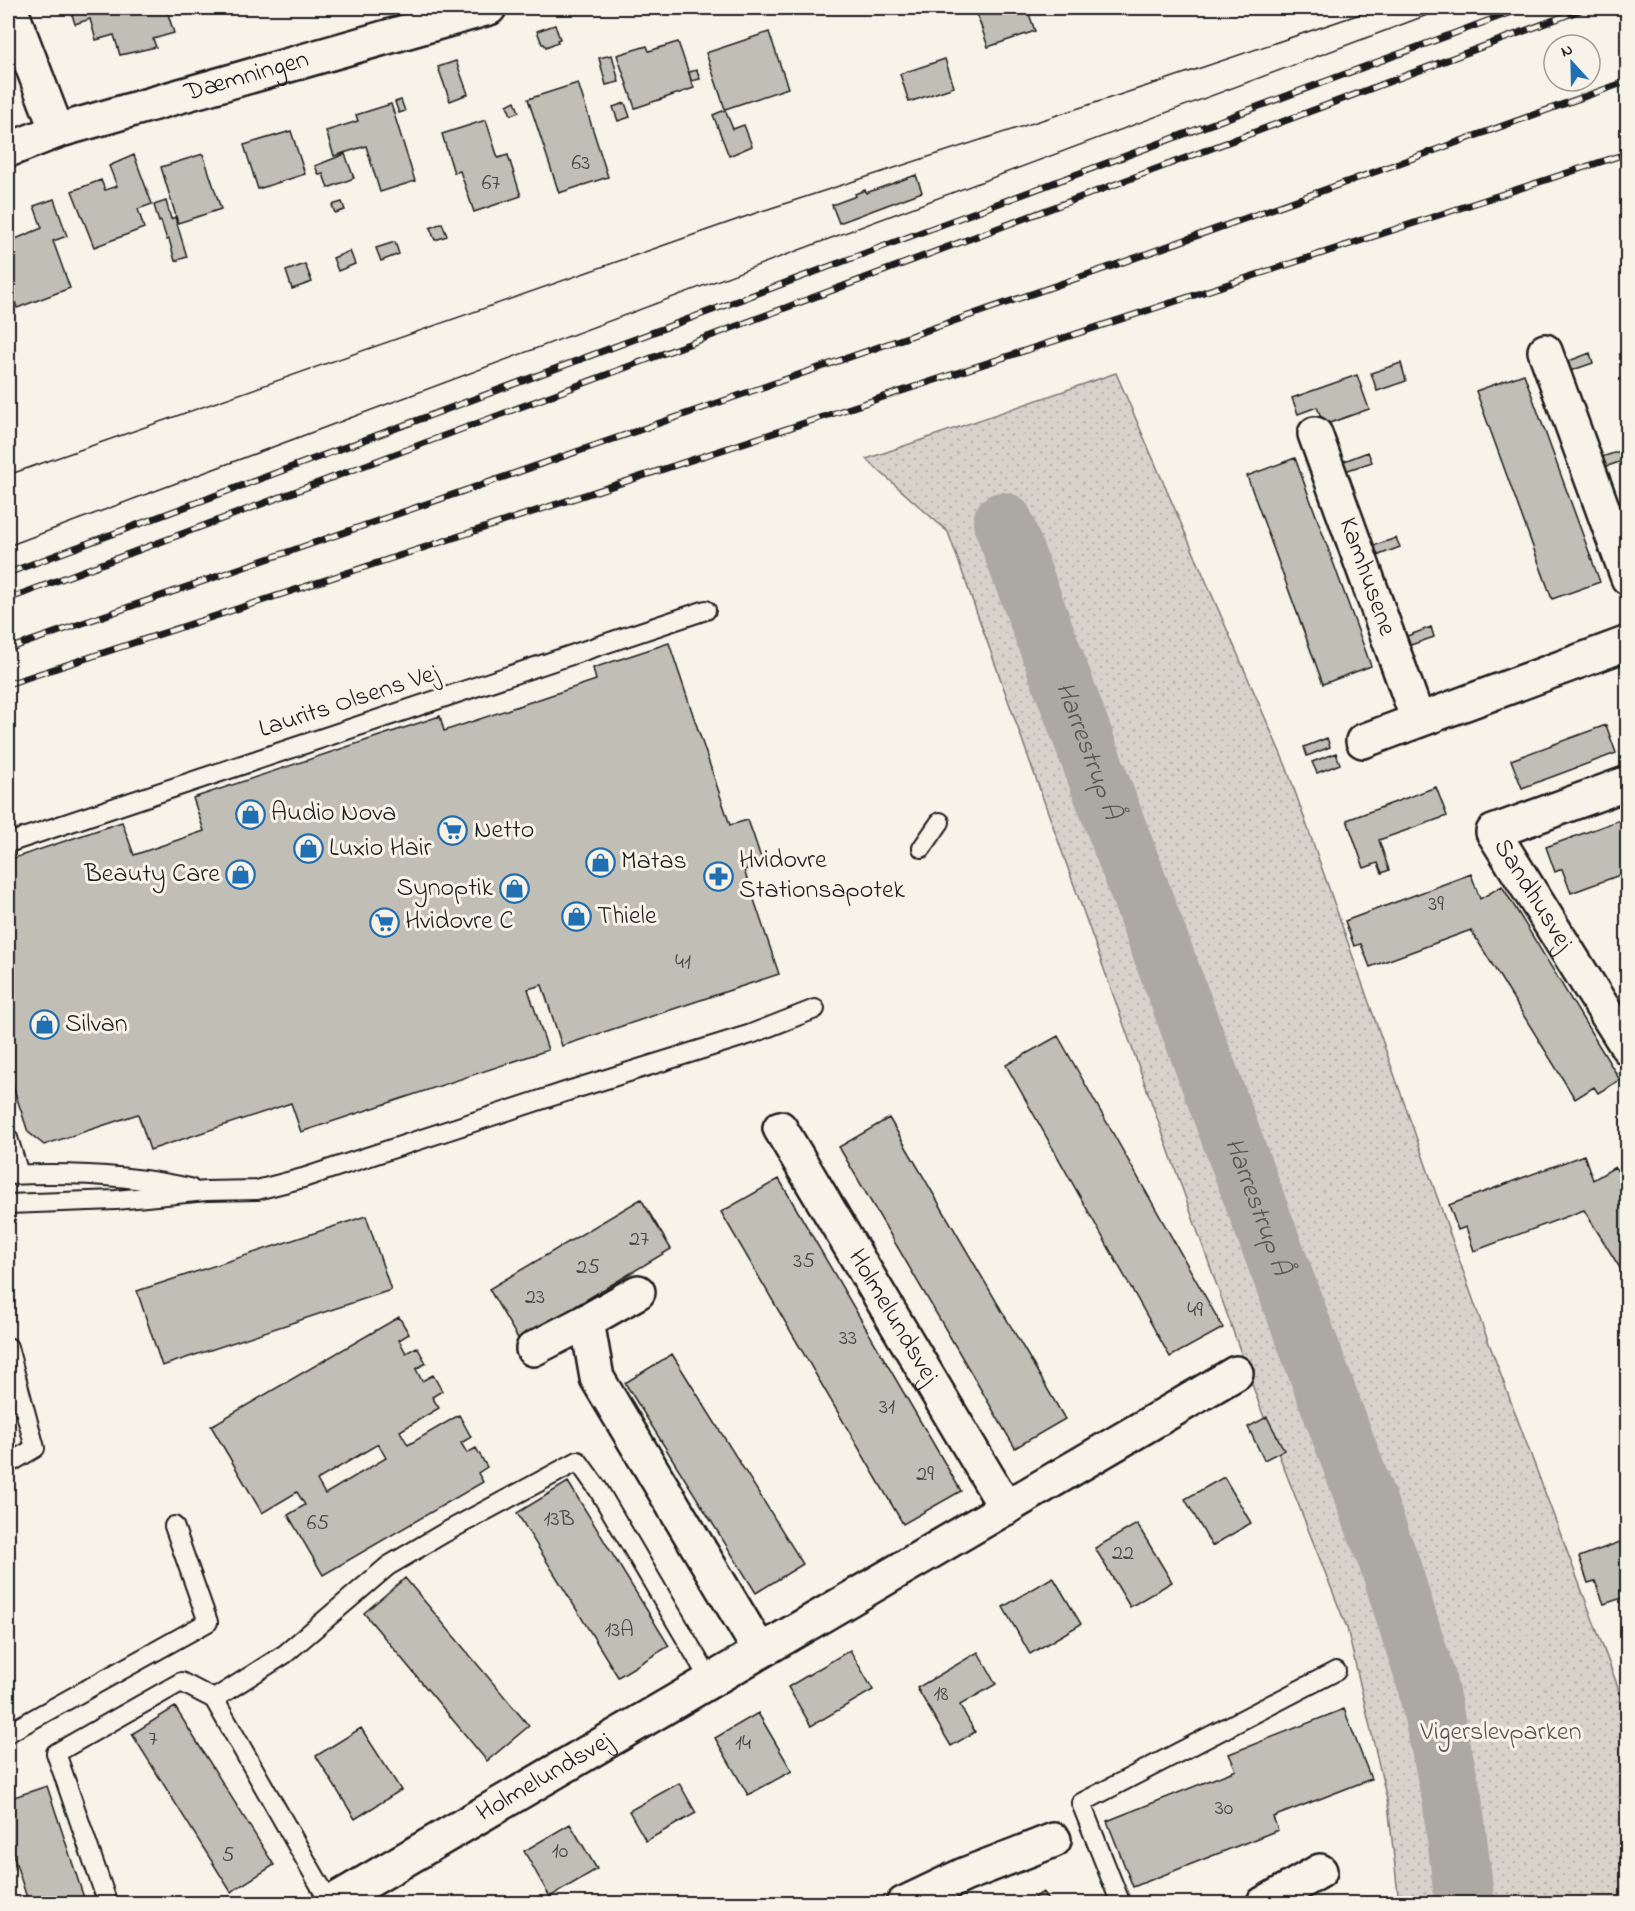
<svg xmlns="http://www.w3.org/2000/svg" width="1635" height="1911" font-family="'Indie Flower',sans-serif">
  <defs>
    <pattern id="park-dots" width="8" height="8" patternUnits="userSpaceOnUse" patternTransform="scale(1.5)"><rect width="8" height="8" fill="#d7d3cb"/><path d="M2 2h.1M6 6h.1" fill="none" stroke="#b8b5ae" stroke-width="1.8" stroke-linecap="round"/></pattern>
  </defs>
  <rect width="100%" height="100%" fill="#f7f3e8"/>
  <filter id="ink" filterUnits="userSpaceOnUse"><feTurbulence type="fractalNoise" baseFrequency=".0167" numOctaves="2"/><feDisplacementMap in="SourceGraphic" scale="12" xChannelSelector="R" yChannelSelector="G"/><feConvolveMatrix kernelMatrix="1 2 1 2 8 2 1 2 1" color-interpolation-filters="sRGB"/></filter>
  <g filter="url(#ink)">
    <!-- park -->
    <path fill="url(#park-dots)" stroke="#7a7874" stroke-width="1.5" d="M1116,373L1286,766L1481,1322L1627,1711V1903H1399L1388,1804L1347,1628L1262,1412L948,532L866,459Z"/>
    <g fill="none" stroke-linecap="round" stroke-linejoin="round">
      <!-- river -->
      <path stroke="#aca9a2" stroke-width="60" id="s1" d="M1003,522L1390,1565L1426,1680L1452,1798L1465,1904"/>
    </g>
    <!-- building -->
    <path fill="#c0beb5" stroke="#1c1c1c" stroke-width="1.5" fill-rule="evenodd" d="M70,8H166L174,33L153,39L156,47L120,55L114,35L96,40L90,19L75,24Z
      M975,8H1027L1035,31L988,47Z
      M1092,8H1112L1094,14Z
      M555,25L560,39L557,40L558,42L546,47L544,44H542L537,31Z
      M769,32L788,88L725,109L706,53Z
      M678,42L694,88L635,108L617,55L647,46L649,51Z
      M612,55L619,82L606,85L599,58Z
      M945,59L954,87L909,102L900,74Z
      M456,61L468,94L450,101L438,67Z
      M697,70L700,79L691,81L689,72Z
      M578,83L608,177L559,193L528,99Z
      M401,100L405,111L399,113L395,102Z
      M515,101L519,112L511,115L507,105Z
      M625,103L630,117L618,121L613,107Z
      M391,104L415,181L380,192L366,146L334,156L326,131L358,121L356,115Z
      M725,110L733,129L744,125L752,146L729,156L713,115Z
      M486,120L498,158L508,155L521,196L474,212L460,171L454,173L442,134Z
      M291,131L305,174L258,189L244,145Z
      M203,154L221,209L178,223L161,167Z
      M345,154L354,178L328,188L323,174L319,175L315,166Z
      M134,155L152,204L138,209L144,228L94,247L72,191L101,180L105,190L117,186L109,166Z
      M916,175L922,192L839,223L832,205L856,196L855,194L865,190L866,193Z
      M54,199L67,236L53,241L70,288L17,308L8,282V242L42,228L34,206Z
      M166,201L171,219L175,217L187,257L175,261L169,239L167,240L161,221L159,222L154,205Z
      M342,202L345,210L335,213L332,205Z
      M442,223L447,236L435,240L430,228Z
      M395,242L399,254L381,261L376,248Z
      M350,251L355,264L338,271L333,258Z
      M305,264L312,282L292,289L286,271Z
      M1590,353L1593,363L1564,373L1561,364Z
      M1401,363L1406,381L1377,391L1371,373Z
      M1524,374L1600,582L1552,599L1476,391Z
      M1357,375L1369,409L1324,425L1317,407L1298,414L1292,398Z
      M1626,449L1628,459L1599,469L1596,459Z
      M1368,452L1372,462L1342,472L1339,463Z
      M1295,458L1371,666L1323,684L1247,476Z
      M1396,538L1400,547L1371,558L1367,548Z
      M1431,627L1434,637L1405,647L1402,638Z
      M669,643L730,825L748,820L754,837L763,864L744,870L779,974L562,1046L542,985L528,989L548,1050L301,1132L291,1103L150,1150L138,1114L44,1145L28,1132L8,1071V860L122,822L134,855L204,831L193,798L440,716L444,731L596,680L593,668Z
      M1606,725L1616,753L1522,788L1511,760Z
      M1327,738L1330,747L1307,756L1304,747Z
      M1336,753L1340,764L1317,773L1312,762Z
      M1436,787L1447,816L1379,840L1389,870L1382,873L1378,863L1364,868L1347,820Z
      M1628,817V872L1571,893L1562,869L1555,872L1546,847Z
      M1471,874L1480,899L1502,886L1620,1080L1598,1093L1594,1087L1575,1099L1471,930L1370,967L1361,944L1354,946L1345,921Z
      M1058,1036L1223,1328L1170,1357L1006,1065Z
      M889,1118L1065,1419L1015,1448L839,1147Z
      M1584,1155L1593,1180L1615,1167L1628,1187V1281L1584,1210L1474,1251L1466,1227L1458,1230L1449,1205Z
      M779,1179L961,1491L903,1524L721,1212Z
      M641,1199L671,1249L519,1340L489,1289Z
      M366,1216L391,1290L162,1366L137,1291Z
      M399,1317L409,1334L399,1340L406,1353L417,1347L426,1363L416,1369L422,1381L433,1375L442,1391L432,1397L439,1408L400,1431L408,1445L459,1415L471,1437L461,1443L467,1453L476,1448L487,1467L478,1473L483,1482L323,1575L288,1515L305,1505L297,1492L262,1513L211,1426ZM378,1444L386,1458L325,1494L317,1480Z
      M672,1354L803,1564L756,1593L625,1383Z
      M1267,1417L1284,1450L1264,1460L1248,1427Z
      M1224,1477L1251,1523L1212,1546L1185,1499Z
      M568,1482L669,1646L618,1677L517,1513Z
      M1137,1524L1172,1582L1130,1607L1095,1548Z
      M1628,1539V1596L1604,1604L1595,1581L1588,1583L1579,1557Z
      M1053,1577L1081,1624L1030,1654L1003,1607Z
      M405,1578L529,1726L487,1761L364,1613Z
      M850,1650L873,1690L811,1726L788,1687Z
      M978,1652L996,1684L960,1705L975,1732L951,1746L917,1688Z
      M175,1707L274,1865L231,1892L132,1734Z
      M1344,1709L1371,1779L1273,1817L1278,1830L1133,1887L1107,1821L1236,1770L1229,1754Z
      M758,1713L792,1771L748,1795L715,1738Z
      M361,1728L401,1790L355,1819L316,1756Z
      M679,1783L696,1813L646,1841L629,1811Z
      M47,1786L86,1904H29L8,1839V1799Z
      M570,1824L597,1869L550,1897L524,1851Z
      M1043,1892L1050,1904H1024Z"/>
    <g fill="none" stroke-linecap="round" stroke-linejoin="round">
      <defs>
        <path id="service" d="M8,843L706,610
          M922,848L940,822
          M8,1138L19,1174
          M8,1175C68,1172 131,1175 190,1188
          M8,1204L116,1200L206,1191L257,1190L303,1178L571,1090L751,1034L815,1009
          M8,1347L35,1448L8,1464
          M8,1733L208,1622L174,1526
          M330,1903L214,1699L285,1654L388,1566L444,1533L578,1461L598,1489L710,1680
          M108,1904L56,1753L181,1682L214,1699
          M1121,1904L1081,1803L1336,1671"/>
        <g id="minor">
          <path d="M10,8L57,131"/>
          <path id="s2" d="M8,150L57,131L489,8"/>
          <path d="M1545,351L1628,578"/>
          <path id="s3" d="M1315,434L1418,720"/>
          <path d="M1363,741L1628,643"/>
          <path id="s4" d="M1628,783L1493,832L1628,1048"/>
          <path id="s5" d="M780,1128L1006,1508"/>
          <path d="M587,1321L597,1378L760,1651"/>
          <path d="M533,1349L587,1321L638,1292"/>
          <path id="s6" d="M329,1904L1236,1373"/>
          <path d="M903,1904L964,1875L1054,1840"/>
          <path d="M1263,1904L1320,1871"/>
        </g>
      </defs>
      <!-- service casing -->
      <use href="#service" stroke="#1c1c1c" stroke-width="22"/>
      <!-- minor casing -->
      <use href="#minor" stroke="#1c1c1c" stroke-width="38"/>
      <!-- service -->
      <use href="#service" stroke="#f7f3e8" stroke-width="18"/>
      <!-- minor -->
      <use href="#minor" stroke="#f7f3e8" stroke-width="33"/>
      <!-- tram -->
      <path stroke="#1c1c1c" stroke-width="1.5" d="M8,475L756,213L1159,82L1378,8
        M8,546L1446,8"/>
      <defs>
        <path id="rail" d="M8,573L1522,8
          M8,599L1586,8
          M8,649L1118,264L1628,81
          M8,684L1628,153"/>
      </defs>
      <!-- rail casing -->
      <use href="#rail" stroke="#1c1c1c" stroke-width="7"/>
      <!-- rail -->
      <use href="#rail" stroke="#f7f3e8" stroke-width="4.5" stroke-dasharray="14" stroke-linecap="butt"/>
    </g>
  </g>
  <!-- icons -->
  <defs>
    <symbol id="shop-ring" viewBox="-11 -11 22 22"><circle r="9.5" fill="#f7f3e8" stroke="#1f6fb2" stroke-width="1.5"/><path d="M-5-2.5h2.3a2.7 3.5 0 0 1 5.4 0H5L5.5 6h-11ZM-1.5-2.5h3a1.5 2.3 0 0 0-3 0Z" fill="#1f6fb2"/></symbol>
    <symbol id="supermarket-ring" viewBox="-11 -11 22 22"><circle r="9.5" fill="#f7f3e8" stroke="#1f6fb2" stroke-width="1.5"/><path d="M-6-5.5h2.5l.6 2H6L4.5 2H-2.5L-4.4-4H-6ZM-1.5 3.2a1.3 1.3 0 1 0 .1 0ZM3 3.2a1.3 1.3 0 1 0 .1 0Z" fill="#1f6fb2"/></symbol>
    <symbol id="pharmacy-ring" viewBox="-11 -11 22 22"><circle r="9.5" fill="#f7f3e8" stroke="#1f6fb2" stroke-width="1.5"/><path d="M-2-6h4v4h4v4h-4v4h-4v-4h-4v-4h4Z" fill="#1f6fb2"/></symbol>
  </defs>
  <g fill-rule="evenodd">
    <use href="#shop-ring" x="234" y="798" width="33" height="33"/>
    <use href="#supermarket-ring" x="436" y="814" width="33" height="33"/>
    <use href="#shop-ring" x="292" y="832" width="33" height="33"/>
    <use href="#shop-ring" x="584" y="846" width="33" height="33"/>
    <use href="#shop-ring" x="224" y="858" width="33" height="33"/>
    <use href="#pharmacy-ring" x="702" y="860" width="33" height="33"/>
    <use href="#shop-ring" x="498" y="872" width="33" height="33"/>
    <use href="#shop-ring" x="560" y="900" width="33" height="33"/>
    <use href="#supermarket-ring" x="368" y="906" width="33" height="33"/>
    <use href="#shop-ring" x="28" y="1008" width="33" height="33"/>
  </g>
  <g text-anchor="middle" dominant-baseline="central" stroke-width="6" stroke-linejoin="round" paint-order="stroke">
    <!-- number labels -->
    <g font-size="22" fill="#454442">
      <text x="581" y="164">63</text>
      <text x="491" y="184">67</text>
      <text x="1436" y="905">39</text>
      <text x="683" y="963">41</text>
      <text x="639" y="1240">27</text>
      <text x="804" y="1262">35</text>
      <text x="588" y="1268">25</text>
      <text x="535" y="1298">23</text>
      <text x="1195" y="1311">49</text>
      <text x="848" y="1339">33</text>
      <text x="887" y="1408">31</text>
      <text x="925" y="1475">29</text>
      <text x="559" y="1520">13B</text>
      <text x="318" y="1524">65</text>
      <text x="1123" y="1554">22</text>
      <text x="619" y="1631">13A</text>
      <text x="941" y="1695">18</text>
      <text x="153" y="1740">7</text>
      <text x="743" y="1744">14</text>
      <text x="1224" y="1809">30</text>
      <text x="560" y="1852">10</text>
      <text x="228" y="1856">5</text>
    </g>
    <!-- street labels -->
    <g font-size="26" fill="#1c1c1c" stroke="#f7f3e8">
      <text stroke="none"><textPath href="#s2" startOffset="250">Dæmningen</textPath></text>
      <text stroke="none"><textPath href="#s3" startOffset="152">Kamhusene</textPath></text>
      <text transform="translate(349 702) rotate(-18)">Laurits Olsens Vej</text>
      <text stroke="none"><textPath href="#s4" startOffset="218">Sandhusvej</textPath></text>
      <text stroke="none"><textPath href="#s5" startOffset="220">Holmelundsvej</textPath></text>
      <text stroke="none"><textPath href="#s6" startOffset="250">Holmelundsvej</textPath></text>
    </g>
    <!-- poi labels -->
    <g font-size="26" fill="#1c1c1c" stroke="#f7f3e8" text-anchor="start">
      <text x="271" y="814">Audio Nova</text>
      <text x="474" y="831">Netto</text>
      <text x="329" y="849">Luxio Hair</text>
      <text x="739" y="861">Hvidovre<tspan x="739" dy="30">Stationsapotek</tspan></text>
      <text x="621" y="862">Matas</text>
      <text x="220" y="875" text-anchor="end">Beauty Care</text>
      <text x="493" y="889" text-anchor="end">Synoptik</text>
      <text x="597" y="917">Thiele</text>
      <text x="405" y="922">Hvidovre C</text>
      <text x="65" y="1025">Silvan</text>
    </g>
    <!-- park labels -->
    <g font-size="26" fill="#545351" stroke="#f7f3e8">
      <text x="1501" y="1733">Vigerslevparken</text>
    </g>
    <!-- water labels -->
    <g font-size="27" font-style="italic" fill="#565452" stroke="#f7f3e8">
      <text stroke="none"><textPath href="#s1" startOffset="244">Harrestrup Å</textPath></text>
      <text stroke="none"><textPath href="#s1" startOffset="730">Harrestrup Å</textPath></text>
    </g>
  </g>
  <!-- margin -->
  <rect width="1635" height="1911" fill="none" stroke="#f7f3e8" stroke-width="30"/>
  <rect x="15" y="15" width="1605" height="1881" fill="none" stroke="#1c1c1c" stroke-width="2" filter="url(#ink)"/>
  <!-- north arrow -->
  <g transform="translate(1572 63) rotate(338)"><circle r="28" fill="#f7f3e8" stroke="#9f9d96" stroke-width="1.5"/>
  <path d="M0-4.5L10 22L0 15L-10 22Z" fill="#1f6fb2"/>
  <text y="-9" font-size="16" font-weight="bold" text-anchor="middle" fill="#1c1c1c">N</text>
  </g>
</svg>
